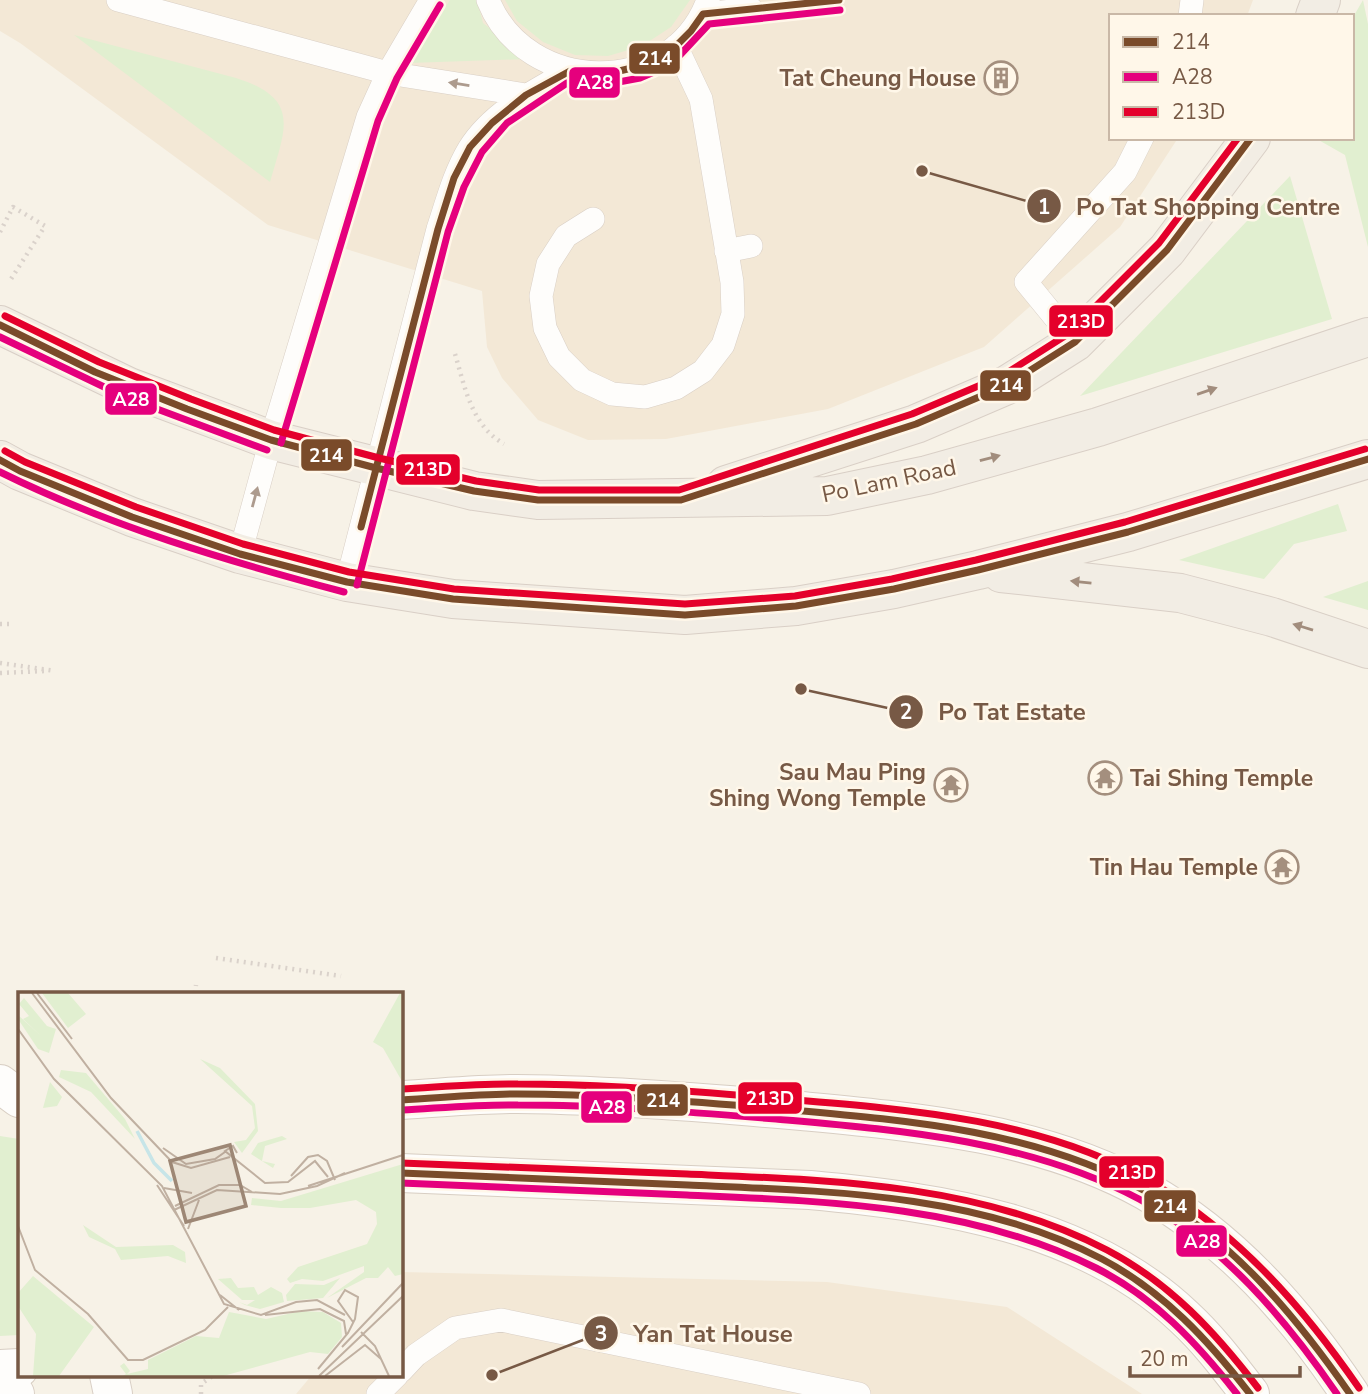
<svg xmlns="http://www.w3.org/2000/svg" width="1368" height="1394" font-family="'Nunito Sans',sans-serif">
  <rect width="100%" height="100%" fill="#f7f2e7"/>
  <!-- residential -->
  <path fill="#f3e8d6" d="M0,0H1253L1247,16H1111V138H1178L1120,227L984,347L828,409L666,439L588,440L538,420L502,378L487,347L482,291L268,225L20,43L0,31Z
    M401,1272L827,1282L1007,1307L1142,1394H296L312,1375H401Z"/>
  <!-- green -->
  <path fill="#e1efd0" d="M450,0H477L483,23L528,59L409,63Z
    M505,0H690L671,27L642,46L608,56L575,55L543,42L517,21Z
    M1363,0L1368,24V247L1345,155L1315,138H1352V19Z
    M74,35L236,78C302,99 285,129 270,182Z
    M1290,176L1332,319L1080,396Z
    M1338,504L1347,531L1294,544L1264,579L1179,560Z
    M1368,581V610L1323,597Z
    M0,1136L19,1139V1335L0,1336Z"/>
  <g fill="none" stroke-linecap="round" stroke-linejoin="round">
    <defs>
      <path id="lane" d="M118,0L388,73L526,95
        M488,0C526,95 672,99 708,0
        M703,14L751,9
        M1190,16L1192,0
        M593,219L566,236L548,264L541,296L545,328L559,357L582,380L612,394L645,397L676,388L703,371L723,345L733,314L732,282L701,99L676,46
        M726,251L751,246
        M1075,342L1026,282L1125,172L1142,138
        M240,554L271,440L368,117L388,73L431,0
        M347,582L438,229C447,202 454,174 469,149C491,113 534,91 570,71
        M401,1371L416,1355L455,1328L501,1320L859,1394
        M378,1394L397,1375"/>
      <path id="street" d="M109,1375L113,1394
        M0,1378L15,1394"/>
      <path id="secondary" d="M0,1084L19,1098
        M401,1100C439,1098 478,1094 517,1094C612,1095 708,1103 802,1111C918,1122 1043,1133 1146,1191C1231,1239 1296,1313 1350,1394
        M401,1173L810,1190C939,1202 1085,1223 1184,1317C1209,1340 1229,1367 1250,1394
        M0,1369L19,1368"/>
      <path id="primary" d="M1315,16L1321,0
        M0,325L129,387L271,440L474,491L538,500L827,496L927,475L1098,427L1368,337
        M0,460L20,471L132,517L240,554L347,582L453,599L685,615L796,606L894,589L978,570L1128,532L1368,459
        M726,485L916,424L1007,385L1075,342L1167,250L1251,138
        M1001,573L1180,593L1272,617L1368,649"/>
    </defs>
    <!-- lane casing -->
    <use href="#lane" stroke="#d9cfc5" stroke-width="24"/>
    <!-- street casing -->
    <use href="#street" stroke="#d9cfc5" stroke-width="40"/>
    <!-- secondary casing -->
    <use href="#secondary" stroke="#d8cec3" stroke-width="40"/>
    <!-- primary casing -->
    <use href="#primary" stroke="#d9cfc6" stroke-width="40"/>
    <!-- path -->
    <path stroke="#dad2cb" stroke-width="4.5" stroke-dasharray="2 5" stroke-linecap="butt" d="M0,232L13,207L45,226L11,279
      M455,354C465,387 471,425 504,444
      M0,624H10
      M0,663L55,671
      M0,673L45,671
      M216,958L341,976
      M195,993L196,985
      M201,1394V1384L214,1375"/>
    <!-- lane -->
    <use href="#lane" stroke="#fefdfb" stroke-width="23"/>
    <!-- street -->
    <use href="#street" stroke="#fefdfb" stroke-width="38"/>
    <!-- secondary -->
    <use href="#secondary" stroke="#fefdfb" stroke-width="38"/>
    <!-- primary -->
    <use href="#primary" stroke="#f2ede4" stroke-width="38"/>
    <defs>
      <path id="bus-1" d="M0,325L95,372L187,409L271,440L376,468L474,491L538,500H681L916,424L1007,385L1075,342L1167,250L1251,138
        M0,460L20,471L132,517L240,554L347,582L453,599L685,615L796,606L894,589L978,570L1128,532L1368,459
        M361,527L438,229L454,178L470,147L492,123L526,95L570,71L607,74L644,65L676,46L691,31L703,14L839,0
        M401,1100C440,1098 478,1094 517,1094C605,1094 694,1102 781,1109C905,1120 1035,1130 1145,1191C1231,1238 1295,1315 1350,1394
        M401,1173C497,1177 592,1181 688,1185C826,1191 977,1193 1102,1259C1164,1292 1208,1340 1250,1394"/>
      <path id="bus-2" d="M0,337L125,397L267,450
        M281,443L378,121L397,78L440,5
        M0,472C109,526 227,561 344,592
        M357,585L448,232L464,187L482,152L507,123L567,83L577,81L608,84L640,78L654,72L680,55L709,24L840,10
        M402,1110C440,1108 479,1104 518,1105C604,1105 690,1112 776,1119C899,1130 1028,1140 1139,1199C1222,1244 1285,1318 1337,1394
        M401,1183C496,1187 591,1191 687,1195C824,1201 970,1205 1096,1268C1154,1297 1197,1343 1237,1394"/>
      <path id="bus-3" d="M5,316L99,362L191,399L274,430L379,458L476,481L539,490H679L912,414L1002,376L1068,334L1159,243L1238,138
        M5,451L25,462L136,507L243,544L349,572L454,589L685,604L795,596L892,579L976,560L1125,522L1365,449
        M401,1089C440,1087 479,1083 518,1084C606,1084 695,1091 783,1099C907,1109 1044,1119 1153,1183C1239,1234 1303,1307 1359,1388
        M401,1163C497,1166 592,1170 687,1174C828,1180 979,1183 1107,1250C1170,1283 1215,1332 1258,1388"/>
    </defs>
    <!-- bus-1 casing -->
    <use href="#bus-1" stroke="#fff7e9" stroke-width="12"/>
    <!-- bus-2 casing -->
    <use href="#bus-2" stroke="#fff7e9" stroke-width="12"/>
    <!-- bus-3 casing -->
    <use href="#bus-3" stroke="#fff7e9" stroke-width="12"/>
    <!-- bus-1 -->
    <use href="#bus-1" stroke="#7a4b2a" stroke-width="7"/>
    <!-- bus-2 -->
    <use href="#bus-2" stroke="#e5007d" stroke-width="7"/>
    <!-- bus-3 -->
    <use href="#bus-3" stroke="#e4002b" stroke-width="7"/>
  </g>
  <!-- one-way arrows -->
  <defs><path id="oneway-solid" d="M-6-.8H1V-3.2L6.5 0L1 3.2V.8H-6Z" transform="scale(1.75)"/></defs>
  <g fill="#ad9b8e">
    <use href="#oneway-solid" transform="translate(459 84) rotate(-171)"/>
    <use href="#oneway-solid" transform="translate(255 497) rotate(-75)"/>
  </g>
  <g fill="#a28d7d">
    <use href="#oneway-solid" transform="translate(1207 391) rotate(-19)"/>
    <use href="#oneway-solid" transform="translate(990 458) rotate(-15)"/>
    <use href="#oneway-solid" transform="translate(1081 582) rotate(-174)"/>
    <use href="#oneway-solid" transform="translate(1303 627) rotate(-163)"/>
  </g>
  <!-- icons -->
  <defs>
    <symbol id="building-ring" viewBox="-11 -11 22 22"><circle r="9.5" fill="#fff7e9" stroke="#a48f7e" stroke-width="1.5"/><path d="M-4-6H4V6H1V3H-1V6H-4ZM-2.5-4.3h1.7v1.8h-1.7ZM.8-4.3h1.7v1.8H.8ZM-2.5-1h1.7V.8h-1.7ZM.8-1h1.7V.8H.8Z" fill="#a48f7e"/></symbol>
    <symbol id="temple-ring" viewBox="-11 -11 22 22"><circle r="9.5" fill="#fff7e9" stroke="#a48f7e" stroke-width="1.5"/><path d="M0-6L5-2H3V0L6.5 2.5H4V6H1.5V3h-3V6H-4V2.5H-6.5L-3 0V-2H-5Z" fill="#a48f7e"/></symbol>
  </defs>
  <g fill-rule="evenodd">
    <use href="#building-ring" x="982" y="59" width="38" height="38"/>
    <use href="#temple-ring" x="1086" y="759" width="38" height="38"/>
    <use href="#temple-ring" x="932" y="766" width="38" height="38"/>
    <use href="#temple-ring" x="1263" y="848" width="38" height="38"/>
  </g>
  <g text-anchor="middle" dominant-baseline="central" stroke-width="5" stroke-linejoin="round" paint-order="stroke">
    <!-- poi labels -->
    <g font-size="23" font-weight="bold" fill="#775945" stroke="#fff7e9" text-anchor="end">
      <text x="976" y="78">Tat Cheung House</text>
      <text x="926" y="772">Sau Mau Ping<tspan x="926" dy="26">Shing Wong Temple</tspan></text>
      <text x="1130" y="778" text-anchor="start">Tai Shing Temple</text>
      <text x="1258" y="867">Tin Hau Temple</text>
    </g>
    <!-- street labels -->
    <g font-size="23" fill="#775945" stroke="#fff7e9">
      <text transform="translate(889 481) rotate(-12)">Po Lam Road</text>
    </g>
  </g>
  <!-- overview -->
  <g transform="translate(18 992)">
    <rect width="385" height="385" fill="#f7f2e7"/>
    <path d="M24,1H50L68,22L50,36ZM382,1H385V91L365,56L355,50ZM6,6L29,34L38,37L31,61L20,57L0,27V23L22,43L5,27L11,24L1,12ZM182,67L202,76L237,112L240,139L224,161L216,150L228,148L237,136L234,114ZM43,78L68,81L107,127L117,147L73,100L41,85ZM32,90L44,105L39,114L25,116ZM264,144L269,147L247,154L244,169L257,172L255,176L233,162L240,151ZM385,172V282L377,284L370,275L360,286H348L309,306L346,280V274L305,289L284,287L272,291L269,287L280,275L349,252L359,232L358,220L338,208L292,216H263L233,213L234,206L263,209ZM65,233L98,255L155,253L167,260L168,271L150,264L103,268L97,257L71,245ZM15,284L76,335L41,384H15L18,342L0,314V301ZM213,286L220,296L236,295L240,303L253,295L264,301L266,310L242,317L227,313L221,310L229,313L237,308H224L200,287ZM322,286L305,306L269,309L268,303L277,292L306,293ZM283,319L305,320L323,331L324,345L310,362L292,360L205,384H105L108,382L102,374L106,371L112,379L109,382L130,377V368L178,344L201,346L211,320L248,327Z" fill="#e1efd0"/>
    <path fill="none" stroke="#c7e5e8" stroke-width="3.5" d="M119,139L136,171L154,189"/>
    <path fill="none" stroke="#c0b0a1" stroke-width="2" d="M14,1L93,106L154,170L173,176L212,165M19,1L54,47M0,37L36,87L144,194L206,312L243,323L278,310L299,308L327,323M145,156L168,172L197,167L207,160M219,161L215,154L207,159L247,191L270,190L297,169L310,185M273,184L290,165L300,163L309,169L317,188M139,193L166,234M290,194L385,163M146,196L174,201M157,214L201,193H222L234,200M156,218L199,198L262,202L299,194L327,181M0,234L17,278L70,322L110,368H125L187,338L210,315M170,237L181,208M202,303L221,318M247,323L302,317L326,329L328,342M343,340L357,354L371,384M324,355L385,291M300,377L330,341L337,327L340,305L327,298L320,309L335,330M301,384L385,304M307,384L347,353L363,367"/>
    <path fill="#9d8775" fill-opacity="0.15" stroke="#9d8775" stroke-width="3.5" d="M212,153L228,214L168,230L152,169Z"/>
    <rect width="385" height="385" fill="none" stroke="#775945" stroke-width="3.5"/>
  </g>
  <!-- callouts -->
  <path fill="none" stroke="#775945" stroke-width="2.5" d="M922 171L1044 206M801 689L906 712M492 1375L601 1333"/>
  <g fill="#775945" stroke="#fff7e9" stroke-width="2.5">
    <circle cx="922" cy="171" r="7"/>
    <circle cx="801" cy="689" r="7"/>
    <circle cx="492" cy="1375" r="7"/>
    <circle cx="1044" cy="206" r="18"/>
    <circle cx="906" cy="712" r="18"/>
    <circle cx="601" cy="1333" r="18"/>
  </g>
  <g font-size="21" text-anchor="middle" font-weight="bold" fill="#fff">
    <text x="1044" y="214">1</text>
    <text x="906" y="719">2</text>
    <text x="601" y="1341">3</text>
  </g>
  <g font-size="24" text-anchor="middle" font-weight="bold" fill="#775945" stroke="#fff7e9" stroke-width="5" stroke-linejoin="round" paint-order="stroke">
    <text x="1208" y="215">Po Tat Shopping Centre</text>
    <text x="1012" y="720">Po Tat Estate</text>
    <text x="713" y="1342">Yan Tat House</text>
  </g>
  <g stroke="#fff7e9" stroke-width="2.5">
    <rect x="628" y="42" width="53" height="33" rx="7" fill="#7a4b2a"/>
    <rect x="568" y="66" width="53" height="33" rx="7" fill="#e5007d"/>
    <rect x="1048" y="304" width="66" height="34" rx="7" fill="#e4002b"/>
    <rect x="979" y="369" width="53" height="33" rx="7" fill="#7a4b2a"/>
    <rect x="104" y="382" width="54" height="34" rx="7" fill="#e5007d"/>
    <rect x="300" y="438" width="53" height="34" rx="7" fill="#7a4b2a"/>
    <rect x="395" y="453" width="66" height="33" rx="7" fill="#e4002b"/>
    <rect x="737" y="1081" width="66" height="34" rx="7" fill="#e4002b"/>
    <rect x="636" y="1083" width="53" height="34" rx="7" fill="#7a4b2a"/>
    <rect x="580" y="1090" width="53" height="34" rx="7" fill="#e5007d"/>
    <rect x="1098" y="1155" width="67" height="34" rx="7" fill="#e4002b"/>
    <rect x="1143" y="1189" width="54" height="34" rx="7" fill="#7a4b2a"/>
    <rect x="1175" y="1224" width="53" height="34" rx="7" fill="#e5007d"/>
  </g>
  <g font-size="19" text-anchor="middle" font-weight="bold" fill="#fff">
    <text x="655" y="65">214</text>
    <text x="595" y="89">A28</text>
    <text x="1081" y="328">213D</text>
    <text x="1006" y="392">214</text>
    <text x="131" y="406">A28</text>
    <text x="326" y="462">214</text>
    <text x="428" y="476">213D</text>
    <text x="770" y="1105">213D</text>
    <text x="663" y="1107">214</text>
    <text x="607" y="1114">A28</text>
    <text x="1132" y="1179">213D</text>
    <text x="1170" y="1213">214</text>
    <text x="1202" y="1248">A28</text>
  </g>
  <!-- legend -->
  <rect x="1109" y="14" width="245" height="126" fill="#fff7e9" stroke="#c9b8a7" stroke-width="2"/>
  <rect x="1123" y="37" width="35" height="10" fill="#7a4b2a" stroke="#c9b8a7" stroke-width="2"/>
  <text x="1172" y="49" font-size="21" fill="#775945">214</text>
  <rect x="1123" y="72" width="35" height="10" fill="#e5007d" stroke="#c9b8a7" stroke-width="2"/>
  <text x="1172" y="84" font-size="21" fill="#775945">A28</text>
  <rect x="1123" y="107" width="35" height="10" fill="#e4002b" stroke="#c9b8a7" stroke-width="2"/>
  <text x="1172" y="119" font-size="21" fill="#775945">213D</text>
  <!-- scale -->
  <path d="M1130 1366v10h170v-10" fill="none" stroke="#775945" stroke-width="3.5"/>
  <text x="1140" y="1366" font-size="21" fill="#775945" stroke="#fff7e9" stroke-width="5" paint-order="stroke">20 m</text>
</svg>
